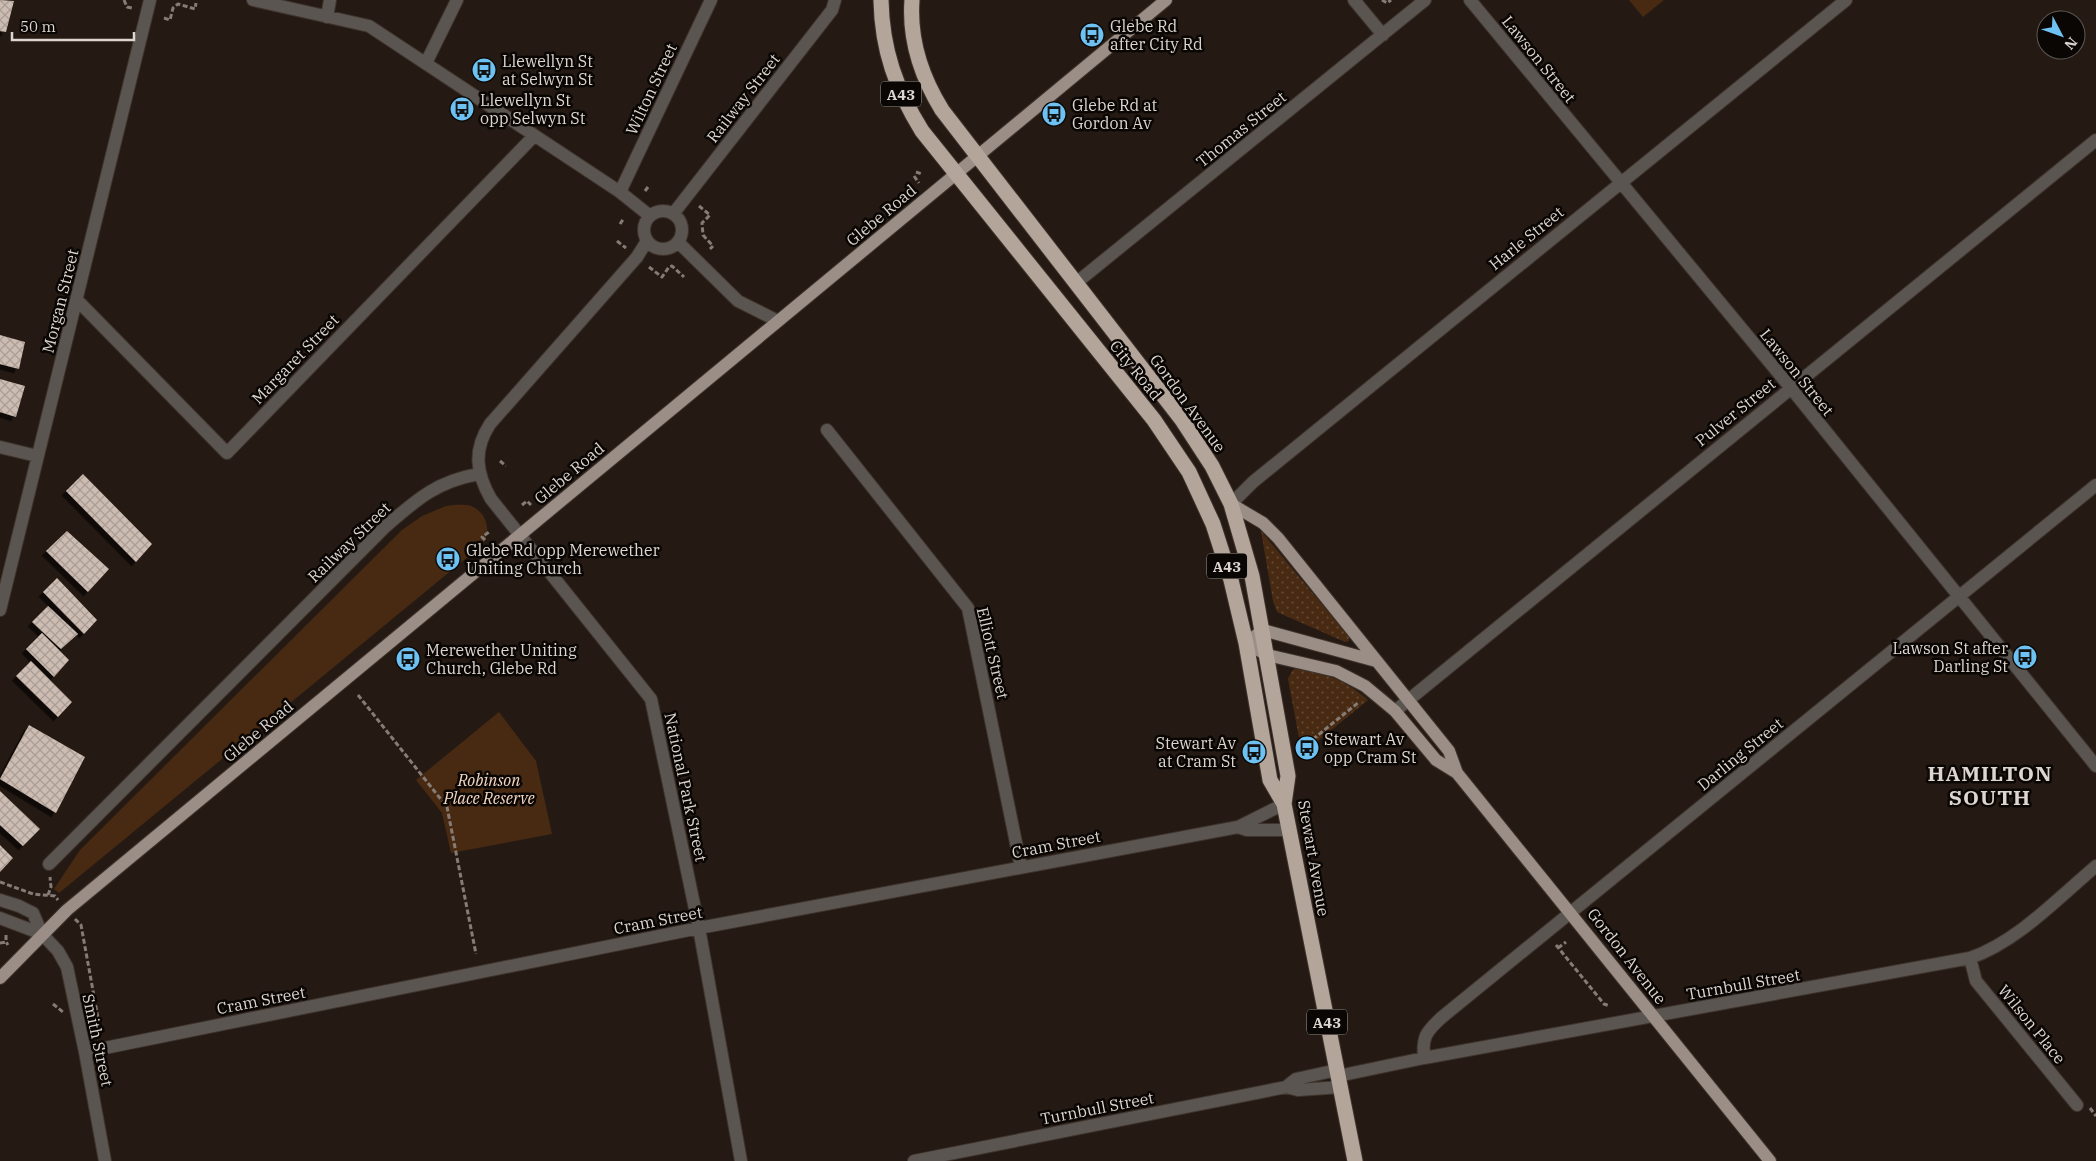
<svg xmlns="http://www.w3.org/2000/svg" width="2096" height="1161" font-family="'IBM Plex Serif',serif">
  <defs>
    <pattern id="grass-dots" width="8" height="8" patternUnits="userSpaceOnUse" patternTransform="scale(1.25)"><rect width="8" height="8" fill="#482a13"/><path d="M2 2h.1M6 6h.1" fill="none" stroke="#624834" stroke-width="1.8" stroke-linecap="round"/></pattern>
    <pattern id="building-cross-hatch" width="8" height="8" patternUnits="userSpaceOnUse" patternTransform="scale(1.25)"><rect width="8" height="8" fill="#ccbcb2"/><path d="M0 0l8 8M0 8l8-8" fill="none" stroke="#aa9d95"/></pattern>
    <filter id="shadow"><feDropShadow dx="-4.5" dy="4.5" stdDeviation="0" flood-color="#0009"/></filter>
  </defs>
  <rect width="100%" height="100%" fill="#251a13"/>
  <!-- grass -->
  <path fill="url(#grass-dots)" d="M1261,531L1349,637V641L1345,642L1277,612L1273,601Z
    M1299,666C1326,674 1347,681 1368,700L1302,754L1288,679L1292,671Z"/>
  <!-- green -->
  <path fill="#482a13" d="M1629,0H1664L1643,17Z
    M446,506C454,505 463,504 471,506C488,513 492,533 481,546L59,893L54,889L80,850L402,530L422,516Z
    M499,712L536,761L552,834L451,853L442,813L416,780Z"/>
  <!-- building -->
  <path fill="url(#building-cross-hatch)" filter="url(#shadow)" d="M0,0L14,1L6,32L0,31Z
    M0,335L25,342L19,369L0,364Z
    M0,379L25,386L16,417L0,412Z
    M83,474L152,544L136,562L66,491Z
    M67,531L109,569L88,592L46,551Z
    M57,578L97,620L84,634L43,592Z
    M48,606L78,634L61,649L32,622Z
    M42,633L69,660L54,677L26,649Z
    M31,661L72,702L58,717L16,676Z
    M29,725L85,757L56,813L0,779Z
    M0,791L40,829L23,846L0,825Z
    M0,845L13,858L0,872Z"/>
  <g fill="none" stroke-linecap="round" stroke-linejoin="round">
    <defs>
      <path id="minor" d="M253,0L369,26L620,192L650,216
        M1354,0L1383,35
        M1470,0L1790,387L2096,766
        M327,17L330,0
        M426,63L457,0
        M620,192L711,0
        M644 230a19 19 0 1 1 38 0a19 19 0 1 1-38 0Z
        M673,214L832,10L835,0
        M647,241L637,257L490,424C473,450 476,473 491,499L651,699L699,928L741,1161
        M678,242L738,301L778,321
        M1076,283L1425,0
        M77,300L227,453L534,136
        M827,430L968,608L1021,867
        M0,447L37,456
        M1231,504L1253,482L1846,0
        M0,610L150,0
        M1395,711L2096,140
        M1238,827L1247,830H1288
        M49,864L385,527C416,500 437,481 479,474
        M0,900L19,906L33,913L42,934L58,951L67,967L85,1052L105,1161
        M0,918L42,934
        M1970,958L1976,981L2077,1105
        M85,1052L699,928L1238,827L1284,804
        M1424,1058C1422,1037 1426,1032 1441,1018L2096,485
        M1338,1076L1424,1058L1970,958C2017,942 2058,898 2096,866
        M1286,1087L1298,1090L1341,1087
        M914,1161L1286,1087L1296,1079L1337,1070"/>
      <path id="major" d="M1231,504L1263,523L1278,538L1449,751L1457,773
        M1376,661L1263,630L1246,643L1267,655L1336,671L1365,686L1395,711L1436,760L1457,773L1770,1161
        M0,978L67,910L1166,0"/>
      <path id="highway" d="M881,0C882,50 896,89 922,131L1154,420L1189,472L1213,524L1231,580L1246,643L1270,780L1284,804
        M912,0C909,40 921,76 942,110L1182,420L1212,466L1231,504L1252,576L1288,776L1284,804L1355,1161"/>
    </defs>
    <!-- minor casing -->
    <use href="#minor" stroke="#3f342d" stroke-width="14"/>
    <!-- major casing -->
    <use href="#major" stroke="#3f342d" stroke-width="14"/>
    <!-- highway casing -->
    <use href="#highway" stroke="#3f342d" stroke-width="17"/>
    <!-- path -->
    <path stroke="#867c76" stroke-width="3" stroke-dasharray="5 2.5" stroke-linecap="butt" d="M124,0L127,7L132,8
      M1382,0L1387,3L1391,0
      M164,18L170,20L173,8L178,4L195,9L196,3
      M916,172L922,174
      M914,176L919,183
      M645,191L648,187
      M699,206L710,215L702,223L703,235L713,246L710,249
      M620,224L624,218
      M617,241L626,248
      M649,267L662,277L669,267L672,266L684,277
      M500,461L506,466
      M522,505L527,501L531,505
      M485,540L482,537L489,532
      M506,567L511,571
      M358,695L447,807L476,954
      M1307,744L1359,702
      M0,882L33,894L55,896L58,900
      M48,895L51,887L50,877
      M75,919L81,925L98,1018L93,1025
      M6,935V942L8,945
      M0,943L6,942
      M1556,945L1604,1004L1610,1006
      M1558,948L1566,942
      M53,1004L63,1012
      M99,1031L100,1027
      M2090,1108L2096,1116"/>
    <!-- minor -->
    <use href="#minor" stroke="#5b5551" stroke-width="12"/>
    <!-- major -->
    <use href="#major" stroke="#9b8e86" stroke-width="12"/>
    <!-- highway -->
    <use href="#highway" stroke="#b4a59b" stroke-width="15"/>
  </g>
  <!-- icons -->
  <defs>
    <symbol id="bus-disc" viewBox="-11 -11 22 22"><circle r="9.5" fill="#6ec2f3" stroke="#0a0604"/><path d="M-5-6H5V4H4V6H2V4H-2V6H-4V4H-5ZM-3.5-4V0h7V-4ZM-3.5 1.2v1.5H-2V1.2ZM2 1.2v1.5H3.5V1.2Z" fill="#111"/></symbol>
  </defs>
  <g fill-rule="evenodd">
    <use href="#bus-disc" x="1078" y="21" width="28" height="28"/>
    <use href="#bus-disc" x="470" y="56" width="28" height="28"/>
    <use href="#bus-disc" x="448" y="95" width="28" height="28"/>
    <use href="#bus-disc" x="1040" y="100" width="28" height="28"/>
    <use href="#bus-disc" x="434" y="545" width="28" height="28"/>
    <use href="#bus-disc" x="2011" y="643" width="28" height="28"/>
    <use href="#bus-disc" x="394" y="645" width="28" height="28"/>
    <use href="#bus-disc" x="1293" y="734" width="28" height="28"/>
    <use href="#bus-disc" x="1240" y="738" width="28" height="28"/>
  </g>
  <g text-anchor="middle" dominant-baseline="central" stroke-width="5" stroke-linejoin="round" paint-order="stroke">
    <!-- shield labels -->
    <g fill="#0a0604" stroke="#9e9793" stroke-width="1">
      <rect x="881" y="81.5" width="40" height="25" rx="4"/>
      <rect x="1207" y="553.5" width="40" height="25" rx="4"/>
      <rect x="1307" y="1009.5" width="40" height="25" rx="4"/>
    </g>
    <g font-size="15" font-weight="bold" fill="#ddd5d0">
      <text x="901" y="94">A43</text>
      <text x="1227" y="566">A43</text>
      <text x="1327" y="1022">A43</text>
    </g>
    <!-- poi labels -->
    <g font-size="16" fill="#ddd5d0" stroke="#0a0604" text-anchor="start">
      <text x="1110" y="26">Glebe Rd<tspan x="1110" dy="18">after City Rd</tspan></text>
      <text x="502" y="61">Llewellyn St<tspan x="502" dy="18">at Selwyn St</tspan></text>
      <text x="480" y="100">Llewellyn St<tspan x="480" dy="18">opp Selwyn St</tspan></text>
      <text x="1072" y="105">Glebe Rd at<tspan x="1072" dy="18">Gordon Av</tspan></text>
      <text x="466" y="550">Glebe Rd opp Merewether<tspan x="466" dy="18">Uniting Church</tspan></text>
      <text x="2008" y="648" text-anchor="end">Lawson St after<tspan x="2008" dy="18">Darling St</tspan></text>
      <text x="426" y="650">Merewether Uniting<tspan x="426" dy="18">Church, Glebe Rd</tspan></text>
      <text x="1324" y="739">Stewart Av<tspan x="1324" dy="18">opp Cram St</tspan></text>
      <text x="1236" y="743" text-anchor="end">Stewart Av<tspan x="1236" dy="18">at Cram St</tspan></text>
    </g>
    <!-- street labels -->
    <g font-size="16" fill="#ddd5d0" stroke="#0a0604">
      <text transform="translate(1539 59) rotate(51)">Lawson Street</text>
      <text transform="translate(651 89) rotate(-65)">Wilton Street</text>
      <text transform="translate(743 98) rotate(-52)">Railway Street</text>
      <text transform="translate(1241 129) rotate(-39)">Thomas Street</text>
      <text transform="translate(881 215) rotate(-40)">Glebe Road</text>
      <text transform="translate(1526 238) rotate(-39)">Harle Street</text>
      <text transform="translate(60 301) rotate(-76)">Morgan Street</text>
      <text transform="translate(295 359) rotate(-46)">Margaret Street</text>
      <text transform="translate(1136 370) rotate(51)">City Road</text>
      <text transform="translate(1797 372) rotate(51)">Lawson Street</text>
      <text transform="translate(1188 403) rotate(54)">Gordon Avenue</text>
      <text transform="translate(1735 412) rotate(-39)">Pulver Street</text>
      <text transform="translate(569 473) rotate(-40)">Glebe Road</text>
      <text transform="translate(349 542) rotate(-44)">Railway Street</text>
      <text transform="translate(993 653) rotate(77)">Elliott Street</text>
      <text transform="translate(258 731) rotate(-40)">Glebe Road</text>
      <text transform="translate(1740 754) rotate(-39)">Darling Street</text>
      <text transform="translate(686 787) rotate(78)">National Park Street</text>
      <text transform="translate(1056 844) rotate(-11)">Cram Street</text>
      <text transform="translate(1314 858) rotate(80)">Stewart Avenue</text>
      <text transform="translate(658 920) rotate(-11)">Cram Street</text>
      <text transform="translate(1627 956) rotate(52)">Gordon Avenue</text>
      <text transform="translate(1743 984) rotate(-10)">Turnbull Street</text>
      <text transform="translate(261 1000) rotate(-11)">Cram Street</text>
      <text transform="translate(2032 1024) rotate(51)">Wilson Place</text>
      <text transform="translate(98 1040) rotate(78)">Smith Street</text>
      <text transform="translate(1097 1108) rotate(-11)">Turnbull Street</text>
    </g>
    <!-- park labels -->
    <g font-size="16" font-style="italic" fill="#f5d7c3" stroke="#0a0604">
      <text x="489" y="780">Robinson<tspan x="489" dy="18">Place Reserve</tspan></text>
    </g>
    <!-- district labels -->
    <g font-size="21" font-weight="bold" letter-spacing="1" fill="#ddd5d0" stroke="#0a0604">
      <text x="1990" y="773">HAMILTON<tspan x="1990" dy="24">SOUTH</tspan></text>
    </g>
  </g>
  <!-- north arrow -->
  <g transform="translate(2061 35) rotate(131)"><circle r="24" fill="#0a0604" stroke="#5e5956"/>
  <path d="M0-4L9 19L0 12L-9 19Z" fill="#6ec2f3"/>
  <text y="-8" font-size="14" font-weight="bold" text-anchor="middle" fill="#ddd5d0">N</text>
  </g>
  <!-- scale -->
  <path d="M12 32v8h122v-8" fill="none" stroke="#ddd5d0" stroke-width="2.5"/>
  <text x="20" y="32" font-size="15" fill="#ddd5d0" stroke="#0a0604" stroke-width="4" paint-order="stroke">50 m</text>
</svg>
